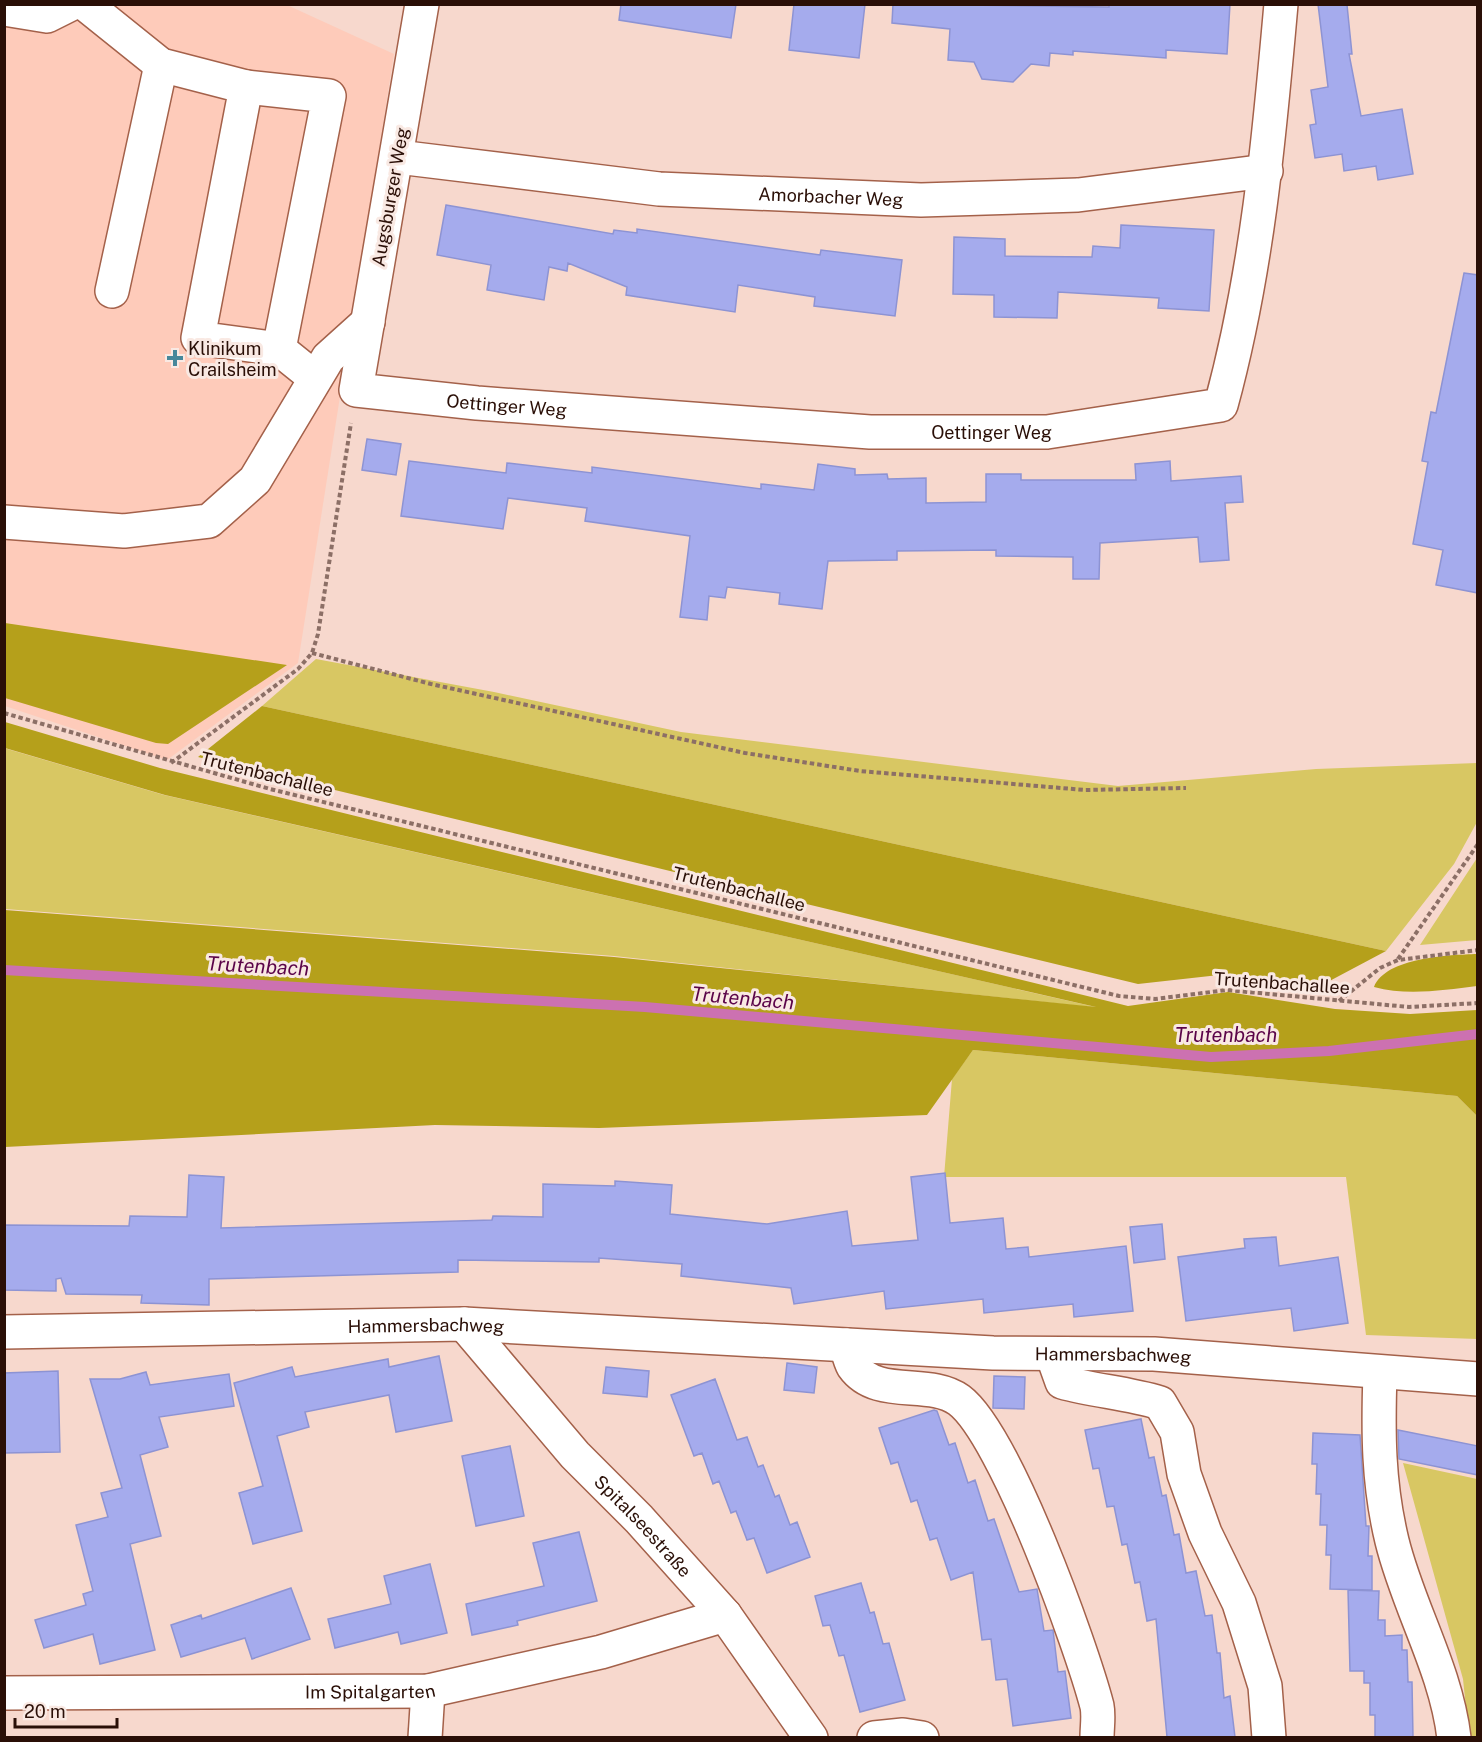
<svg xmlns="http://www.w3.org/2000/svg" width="1482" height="1742" font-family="'Public Sans',sans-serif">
  <rect width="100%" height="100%" fill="#f7d8cd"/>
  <!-- built -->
  <path fill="#fecbba" d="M5,5H287L394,54L298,663L167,760L5,706Z"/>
  <!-- green -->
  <path fill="#d8c763" d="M316,659L494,692L681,732L1118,786L1316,769L1477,763V822L1454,864L1386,951L262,706Z
    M4,748L164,795L1100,1008L614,956L5,909Z
    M1477,858V940L1420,945Z
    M973,1050L1457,1096L1477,1116V1339L1366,1335L1346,1177H944L952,1079Z
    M1403,1463L1477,1479V1737H1469L1463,1679Z"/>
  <!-- forest -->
  <path fill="#b5a01b" d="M5,623L287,665L168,744L156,743L5,698Z
    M262,706L1386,951L1322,985L1228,974L1138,984L198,757Z
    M5,722L160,768L1128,1006L1228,992L1335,1009L1410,1014L1477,1010V1116L1457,1096L973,1050L927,1115L599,1128L435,1125L5,1147V910L614,957L1096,1007L165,795L5,748Z
    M1477,954V986C1444,990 1407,996 1374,987C1386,957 1450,955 1477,954Z"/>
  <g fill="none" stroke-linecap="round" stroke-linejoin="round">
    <!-- stream -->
    <path stroke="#cc71b1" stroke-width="10" d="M4,970L645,1007L1211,1057L1329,1051L1478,1034"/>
  </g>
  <!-- building -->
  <path fill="#a5abed" stroke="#8d93d3" stroke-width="1.5" d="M621,4H736L731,38L619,20Z
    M794,4H865L859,58L789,50Z
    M893,4L1109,7V4H1230L1227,54L1166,50V58L1073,51V55L1050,53L1049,66L1031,64L1013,82L982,79L974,62L948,60L950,29L892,23Z
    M1318,4L1347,5L1352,54H1349L1361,116L1402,109L1413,174L1378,180L1376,166L1344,171L1342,154L1315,158L1310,125L1316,124L1311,90L1328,87Z
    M446,205L613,234L614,230L637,233V229L820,255L821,250L902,260L895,316L814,306L815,297L738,285L735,312L626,295L627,287L568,263L567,271L549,267L544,300L487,290L491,265L437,255Z
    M1121,225L1214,230L1209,311L1158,308L1159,298L1058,292L1057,318L994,317V295L953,294L954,237L1005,239V256L1092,257L1093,246L1120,248Z
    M1464,273L1478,275V593L1436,585L1443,550L1413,544L1428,462L1422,461L1431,412L1436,413Z
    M367,439L401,444L396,475L362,470Z
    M409,461L506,473L507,463L592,473V467L761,489V484L814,490L818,464L855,469V475L887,474L888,479L926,478V503L986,502V474H1021V480H1136L1135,464L1170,461L1171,481L1241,476L1243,502L1225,503L1229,560L1200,562L1198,537L1100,543L1099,579H1073V557L996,556V550L897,551V560L828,561L822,609L779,604L780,593L727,587L725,598L709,596L707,620L680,617L690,536L585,521L587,508L508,498L503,529L401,516Z
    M945,1173L950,1223L1003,1218L1006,1249L1028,1247L1029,1257L1126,1246L1133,1311L1074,1317L1073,1304L984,1313L983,1299L886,1309L884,1291L794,1304L791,1288L681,1276L682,1264L599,1258V1262L458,1260V1272L209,1279V1305L141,1303L142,1295L66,1294L61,1278L56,1279V1291L4,1290V1225L129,1226L130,1216L187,1217L189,1175L224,1177L221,1228L492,1220L493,1216L543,1217V1184L615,1186V1181L672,1185L670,1214L767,1224L847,1211L852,1246L918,1240L911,1177Z
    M1162,1224L1165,1259L1134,1263L1130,1227Z
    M1276,1237L1279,1266L1338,1257L1348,1323L1294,1331L1291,1308L1186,1321L1178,1257L1245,1248L1244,1239Z
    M439,1356L452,1421L396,1432L389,1395L305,1412L309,1427L277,1436L302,1531L253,1544L239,1493L263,1486L234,1383L292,1367L295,1377L388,1359L389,1367Z
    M787,1363L817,1367L814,1393L784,1390Z
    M606,1367L649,1371L647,1397L603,1393Z
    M58,1371L60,1452L4,1453V1373Z
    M146,1372L150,1385L229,1374L234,1406L159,1417L168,1447L140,1455L161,1536L130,1544L155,1650L100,1664L93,1634L44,1648L35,1620L86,1605L83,1594L93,1591L76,1525L108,1517L101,1493L122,1488L90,1379H120Z
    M994,1376L1025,1377L1024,1409L993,1408Z
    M715,1379L737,1440L747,1437L758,1467L763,1465L775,1497L779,1495L790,1525L797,1522L810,1557L767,1573L754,1538L747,1540L736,1511L731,1513L719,1481L713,1484L702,1453L694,1456L671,1395Z
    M934,1410L937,1411L949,1445L955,1443L968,1483L975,1480L988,1521L994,1519L1019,1592L1037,1589L1044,1631L1053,1630L1058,1672L1065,1671L1071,1718L1013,1726L1007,1679L996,1680L991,1639L982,1640L973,1572L951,1580L937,1538L930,1540L917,1500L911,1502L898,1462L891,1464L879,1428Z
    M1141,1419L1149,1458L1154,1457L1162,1496L1166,1495L1174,1535L1179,1534L1186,1573L1196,1571L1205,1616L1212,1615L1217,1653H1220L1224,1698L1230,1696L1235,1737H1167L1156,1619L1147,1621L1140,1582L1135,1583L1127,1544L1122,1545L1114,1506L1107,1507L1099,1468L1093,1469L1085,1430Z
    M1398,1430L1478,1446V1475L1399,1459Z
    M1313,1433L1360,1435L1366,1526H1369L1368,1556H1372V1590L1330,1589L1331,1555H1326L1327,1525H1320L1321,1494H1316L1317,1464H1312Z
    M510,1446L524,1516L476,1526L462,1456Z
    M579,1532L597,1601L517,1621L518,1625L472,1635L466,1604L544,1586L533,1543Z
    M430,1564L447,1633L401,1644L398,1632L335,1648L328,1619L391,1604L384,1576Z
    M861,1583L870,1613L874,1612L883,1644L889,1643L905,1700L860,1712L844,1655L839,1656L830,1625L823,1626L815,1596Z
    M291,1588L310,1639L252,1659L245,1638L181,1657L171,1625L201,1615L202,1619Z
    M1348,1590L1379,1591L1378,1620H1385V1636L1402,1635V1650H1407L1408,1682H1412L1413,1737H1375V1715H1370V1683H1364V1671H1350Z"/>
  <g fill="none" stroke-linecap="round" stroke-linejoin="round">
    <defs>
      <g id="minor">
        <path d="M85,4L161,65L246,87L198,338L279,349L315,378"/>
        <path id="s1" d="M422,4L356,390L477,403L870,432H1047L1221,405C1257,273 1269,140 1281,4"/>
        <path d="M4,9L47,16L71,4"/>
        <path d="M246,87L329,96L279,349"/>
        <path id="s2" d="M398,157L659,189L921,200L1078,195L1266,171"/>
        <path d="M112,291L161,65"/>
        <path d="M4,522L124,531L209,521L255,480L328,358L368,322"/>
        <path id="s3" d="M464,1324L575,1455L639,1519L725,1615L811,1738"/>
        <path id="s4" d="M4,1332L464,1324L993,1353L1154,1354L1478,1379"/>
        <path d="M846,1345C848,1352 850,1361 853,1366C877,1400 929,1378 959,1400C1005,1434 1081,1645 1097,1706C1099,1716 1097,1727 1097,1738"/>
        <path d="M1052,1354L1062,1382C1094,1391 1128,1393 1160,1403L1177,1432L1184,1474L1205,1533L1239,1603L1265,1686L1269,1738"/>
        <path d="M1380,1373C1378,1432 1378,1483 1392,1541C1408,1607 1446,1669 1454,1738"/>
        <path id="s5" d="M4,1693L428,1691L601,1652L725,1615"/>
        <path d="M425,1738L428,1691"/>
        <path d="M874,1738L903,1735L922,1738"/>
      </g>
    </defs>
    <!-- minor casing -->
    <use href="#minor" stroke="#a4614a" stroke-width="36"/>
    <!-- path -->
    <path stroke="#8c6f66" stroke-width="4" stroke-dasharray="4.5 3" stroke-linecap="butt" d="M312,653L431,684L745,753L860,771L1085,790L1186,788
      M4,713L270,789L1119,996L1155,999L1227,990L1409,1007L1478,1003
      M171,763L298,669L312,653L318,634L351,423
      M1398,959L1478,844
      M1339,1001L1380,968L1398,960L1478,950"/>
    <!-- minor -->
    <use href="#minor" stroke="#fff" stroke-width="33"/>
  </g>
  <!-- markers -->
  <path fill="#46879a" stroke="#f9e9e3" stroke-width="2" d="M172 349h6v6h6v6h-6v6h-6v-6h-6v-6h6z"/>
  <g text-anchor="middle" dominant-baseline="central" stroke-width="6" stroke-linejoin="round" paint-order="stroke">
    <!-- street labels -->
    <g font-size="18" fill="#2a0f07" stroke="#f9e9e3">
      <text transform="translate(390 197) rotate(-80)">Augsburger Weg</text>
      <text stroke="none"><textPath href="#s2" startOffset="435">Amorbacher Weg</textPath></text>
      <text stroke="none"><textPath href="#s1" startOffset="543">Oettinger Weg</textPath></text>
      <text stroke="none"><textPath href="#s1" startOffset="1029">Oettinger Weg</textPath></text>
      <text transform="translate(267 774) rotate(14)">Trutenbachallee</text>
      <text transform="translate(739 889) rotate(14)">Trutenbachallee</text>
      <text transform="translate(1282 983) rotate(4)">Trutenbachallee</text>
      <text stroke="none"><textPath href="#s4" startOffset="422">Hammersbachweg</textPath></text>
      <text stroke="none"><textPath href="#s4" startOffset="1110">Hammersbachweg</textPath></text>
      <text stroke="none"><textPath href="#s3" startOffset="270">Spitalseestraße</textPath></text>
      <text stroke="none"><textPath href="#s5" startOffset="366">Im Spitalgarten</textPath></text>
    </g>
    <!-- poi labels -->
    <g font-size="18" fill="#2a0f07" stroke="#f9e9e3" text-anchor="start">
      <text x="188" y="348">Klinikum<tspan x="188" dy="21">Crailsheim</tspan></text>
    </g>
    <!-- water labels -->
    <g font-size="20" font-style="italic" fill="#5b0449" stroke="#f9e9e3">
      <text transform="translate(258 966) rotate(3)">Trutenbach</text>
      <text transform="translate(743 998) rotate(5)">Trutenbach</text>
      <text x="1226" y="1035">Trutenbach</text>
    </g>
  </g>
  <!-- border -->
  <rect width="1482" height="1742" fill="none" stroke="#2a0f07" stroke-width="12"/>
  <!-- scale -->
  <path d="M15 1718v9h102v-9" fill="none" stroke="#2a0f07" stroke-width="3"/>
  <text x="24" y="1718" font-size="18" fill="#2a0f07" stroke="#f9e9e3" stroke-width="4.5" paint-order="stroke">20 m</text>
</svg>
